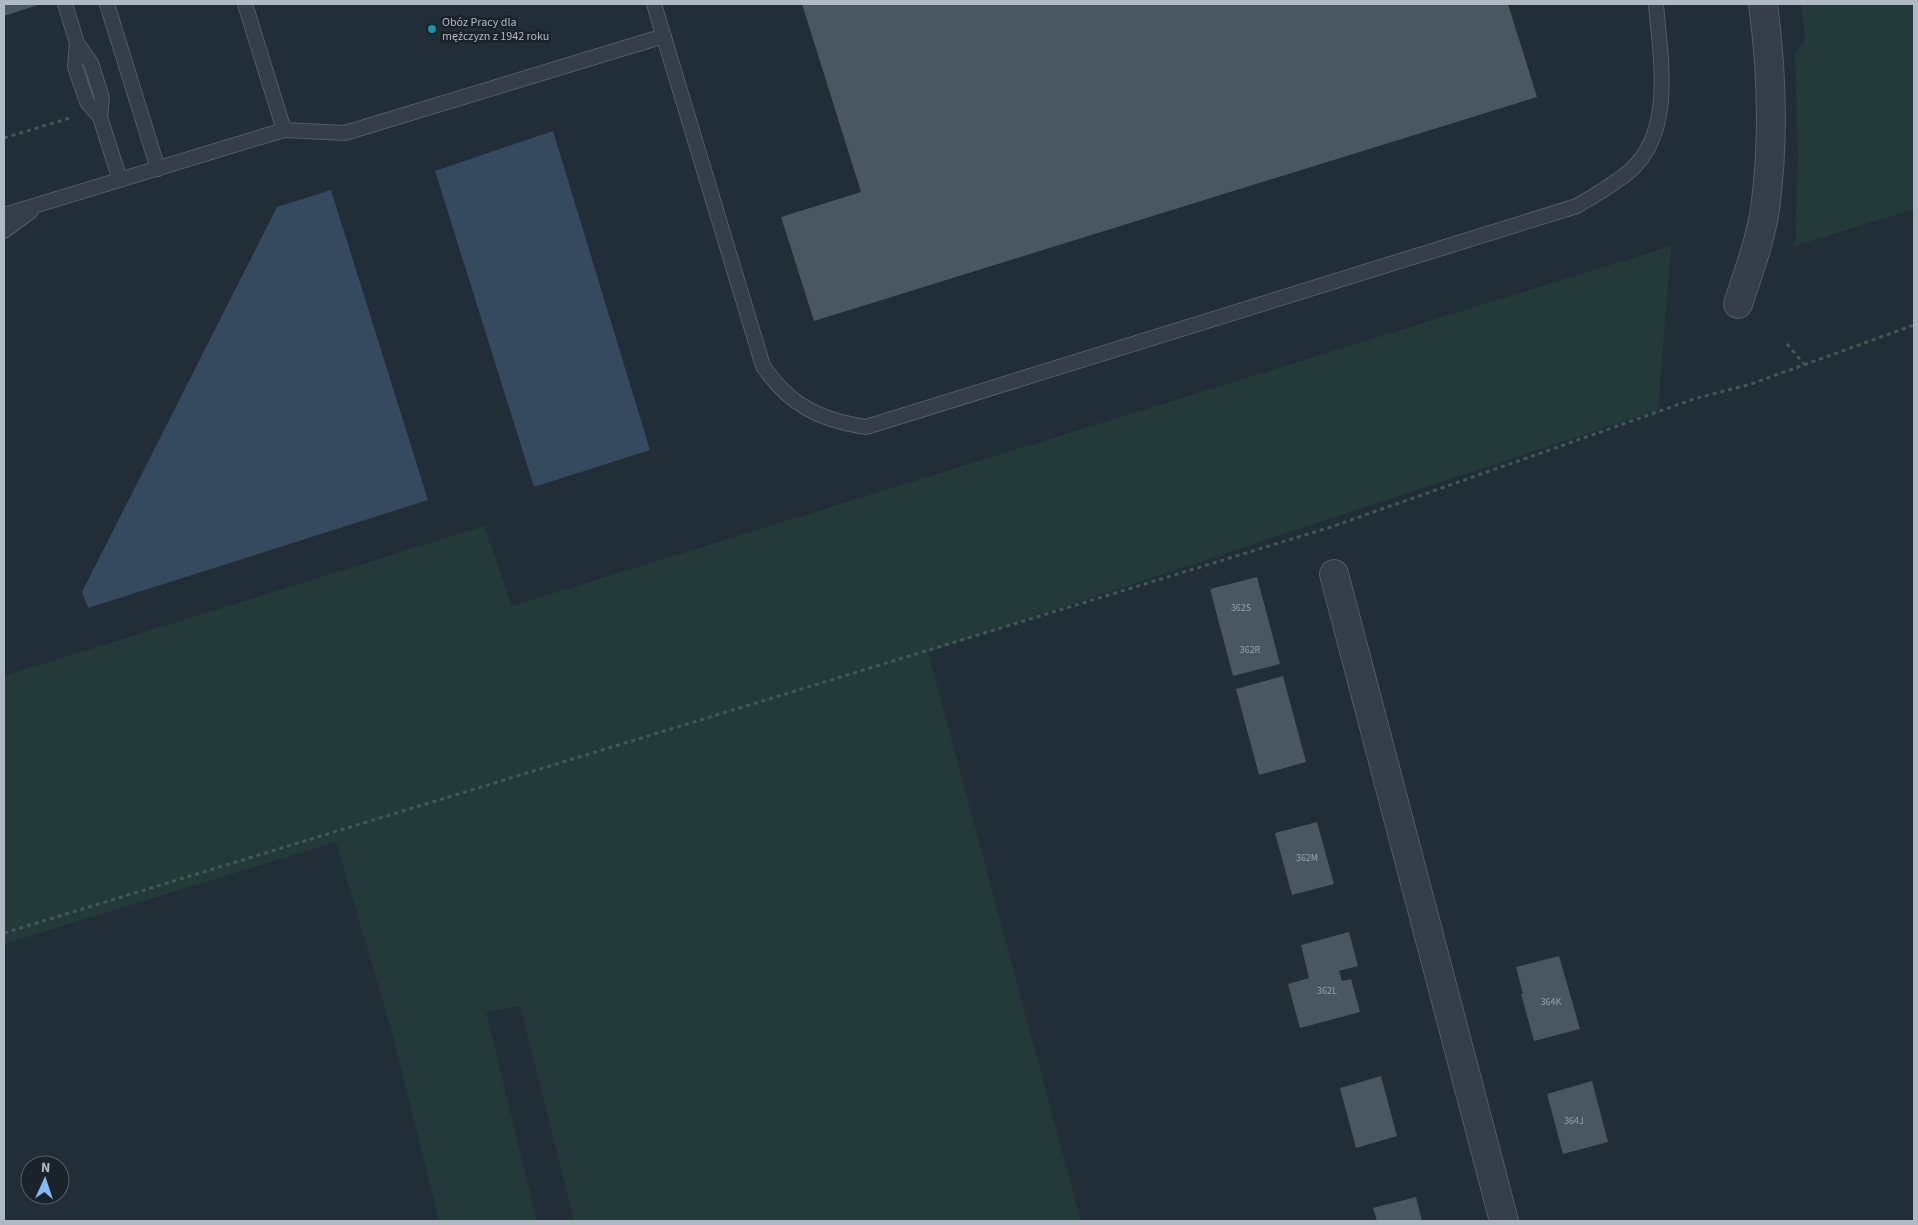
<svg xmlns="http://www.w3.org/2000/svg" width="1918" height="1225" font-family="'Source Sans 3',sans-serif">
  <rect width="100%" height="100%" fill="#212d37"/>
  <!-- green -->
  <path fill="#243a39" d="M1801,4H1914V209L1795,246L1798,156L1795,54L1805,40Z
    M1671,246L1658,410L928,652L1081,1221H574L520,1006L486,1012L537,1221H439L391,1029L336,842L4,944V676L484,526L512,606Z"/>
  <!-- water -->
  <path fill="#354a5e" d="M553,131L650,450L534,487L435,171Z
    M331,190L428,500L88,608L82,592L277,207Z"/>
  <!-- building -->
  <path fill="#495763" d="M4,4H41L4,16Z
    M802,4H1508L1537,97L814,321L781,217L861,192Z
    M1257,577L1280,664L1233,676L1210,589Z
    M1283,676L1306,762L1259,775L1236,689Z
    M1317,822L1334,884L1292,895L1275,833Z
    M1349,932L1358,966L1339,971L1342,981L1351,979L1360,1012L1300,1028L1288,984L1309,978L1301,945Z
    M1559,956L1580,1029L1534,1041L1521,994H1523L1516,967Z
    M1381,1076L1397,1136L1356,1148L1340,1088Z
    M1592,1081L1608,1142L1563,1154L1547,1094Z
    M1416,1197L1422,1221H1377L1373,1208Z"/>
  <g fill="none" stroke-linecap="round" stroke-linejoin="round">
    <defs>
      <path id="lane" d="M65,4L77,43L75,67L87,102L100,117
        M107,4L158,169
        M654,4L763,366C789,405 820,420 866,427L1577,206C1595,195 1615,184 1631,170C1675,130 1660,56 1656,4
        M77,43L91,63L102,98L100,117L120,180
        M284,130L345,133L664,36
        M4,215L284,130L245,4
        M4,231L31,211"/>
      <path id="street" d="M1738,304C1748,273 1760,242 1765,209C1774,142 1772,71 1763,4
        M1334,574L1504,1221"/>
    </defs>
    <!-- lane casing -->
    <use href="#lane" stroke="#525c65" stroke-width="16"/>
    <!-- street casing -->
    <use href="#street" stroke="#525c65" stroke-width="30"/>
    <!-- path -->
    <path stroke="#435757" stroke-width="3" stroke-dasharray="4 4" stroke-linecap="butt" d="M4,138L70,118
      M1787,344L1804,364
      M4,933L1331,527L1694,399L1751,384L1914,325"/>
    <!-- lane -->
    <use href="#lane" stroke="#353e48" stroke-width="14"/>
    <!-- street -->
    <use href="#street" stroke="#353e48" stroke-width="28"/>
  </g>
  <!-- markers -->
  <circle fill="#0f9aa8" stroke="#1a232c" stroke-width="2" cx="432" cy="29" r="5"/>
  <g text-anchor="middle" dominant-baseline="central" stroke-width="5" stroke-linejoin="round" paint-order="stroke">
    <!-- number labels -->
    <g font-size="10" fill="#96a0ac">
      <text x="1241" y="608">362S</text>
      <text x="1250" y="650">362R</text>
      <text x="1307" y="858">362M</text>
      <text x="1327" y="991">362L</text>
      <text x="1551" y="1002">364K</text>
      <text x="1574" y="1121">364J</text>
    </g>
    <!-- poi labels -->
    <g font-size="12" fill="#afb9c4" stroke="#1a232c" text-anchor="start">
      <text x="442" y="22">Obóz Pracy dla<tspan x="442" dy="14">mężczyzn z 1942 roku</tspan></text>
    </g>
  </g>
  <!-- border -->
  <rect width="1918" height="1225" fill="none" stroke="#afb9c4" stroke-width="10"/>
  <!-- north arrow -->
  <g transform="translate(45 1180) rotate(3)"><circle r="24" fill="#1a232c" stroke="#565f69"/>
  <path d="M0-4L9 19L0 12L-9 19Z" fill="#85baf4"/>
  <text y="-8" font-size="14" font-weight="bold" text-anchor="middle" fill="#afb9c4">N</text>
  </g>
</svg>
